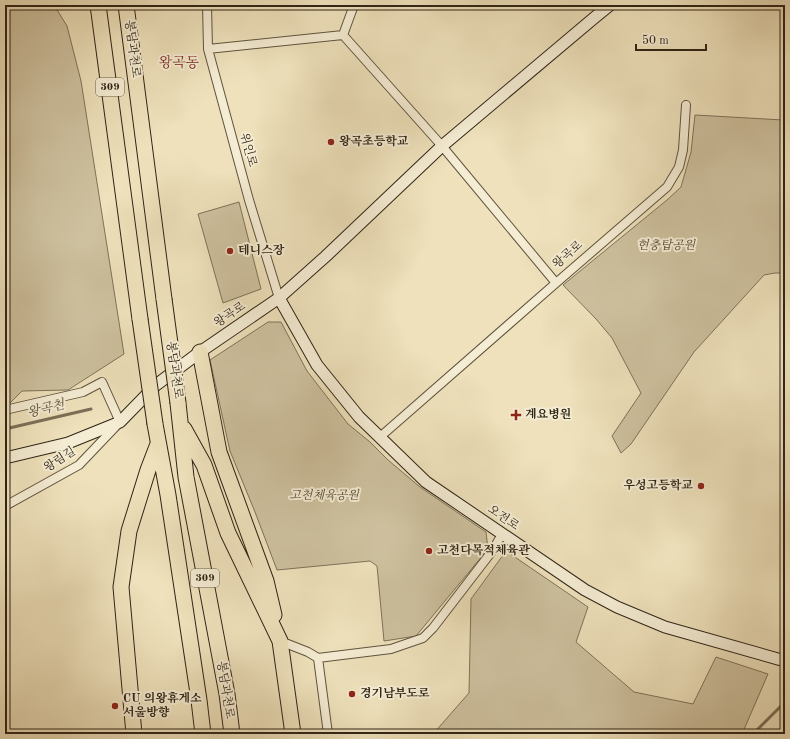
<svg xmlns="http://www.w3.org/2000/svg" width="790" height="739" font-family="'Old Standard TT','Noto Serif KR',serif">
  <rect width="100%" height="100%" fill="#eee1bb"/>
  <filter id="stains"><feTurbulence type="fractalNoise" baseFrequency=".005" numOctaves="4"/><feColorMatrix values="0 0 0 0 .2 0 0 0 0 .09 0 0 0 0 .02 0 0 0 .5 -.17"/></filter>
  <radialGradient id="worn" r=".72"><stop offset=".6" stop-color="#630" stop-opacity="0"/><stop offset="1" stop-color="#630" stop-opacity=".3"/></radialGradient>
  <!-- green -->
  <path fill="#cec19f" stroke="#7e725a" d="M5,5H54L67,26L81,81L124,354L68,390L22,391L9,404L5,405Z
    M695,115L783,120L781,168L785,170V273H775L764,275L694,352L631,444L621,453L612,436L641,393L612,338L596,319L563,285L667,200L681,187L691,152Z
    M239,202L261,289L223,303L198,214Z
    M268,322H281L307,371L348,424L370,442L388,460L420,487L486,532L488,549L416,636L384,641L377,566L370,561L277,570L255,512L230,451L210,360Z
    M506,551L588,607L576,642L634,692L693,704L716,657L768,674L742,734H433L469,693L471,599Z"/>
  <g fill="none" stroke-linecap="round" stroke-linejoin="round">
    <!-- stream -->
    <path stroke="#7b6f57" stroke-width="3" d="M5,429L91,409
      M753,734L785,702"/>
    <defs>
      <path id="street" d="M207,5L208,49L249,200L279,298
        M354,5L343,35L442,146L556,283L667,187L679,167L683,150L686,105
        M208,49L343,35
        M5,410L83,392L102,382L120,422L79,465L5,506
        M380,437L556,283
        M280,641L308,652L318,658L328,734
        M318,658L391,649L423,638L433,628L493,550L502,534"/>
      <path id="secondary" d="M279,298L317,365L359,417L426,482L585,590L617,607L665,627L785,661
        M5,458L68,443L120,422L156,385L200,352L279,298L325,257L442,146L594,18L610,5"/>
      <path id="highway" d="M98,5L140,319
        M126,5L164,299
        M200,352L219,452L266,581L274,615
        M178,403L186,477L227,694L232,734
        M155,424L168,495L199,700L203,734
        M184,429L204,465L228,533L280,641L293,734
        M134,734L121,587L129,531L148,470L158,444"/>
    </defs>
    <!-- street casing -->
    <use href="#street" stroke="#5f533f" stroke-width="10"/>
    <!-- secondary casing -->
    <use href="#secondary" stroke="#2f2416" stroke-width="13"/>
    <!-- highway casing -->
    <use href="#highway" stroke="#2f2416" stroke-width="17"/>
    <!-- street -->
    <use href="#street" stroke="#f4ecd3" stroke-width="8"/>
    <!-- secondary -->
    <use href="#secondary" stroke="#f4ecd3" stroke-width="11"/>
    <!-- highway -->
    <use href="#highway" stroke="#eee1bb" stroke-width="15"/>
    <defs>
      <path id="highway-bridge" d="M164,299L178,403
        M140,319L155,424"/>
    </defs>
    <!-- highway-bridge casing -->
    <use href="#highway-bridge" stroke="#2f2416" stroke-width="17" stroke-linecap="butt"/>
    <!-- highway-bridge -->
    <use href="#highway-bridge" stroke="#eee1bb" stroke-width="15"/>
  </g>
  <!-- markers -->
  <g fill="#8f2418" stroke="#f4ecd3" stroke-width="1.5">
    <circle cx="331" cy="142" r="4"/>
    <circle cx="230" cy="251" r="4"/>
    <path d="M514 409h4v4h4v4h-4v4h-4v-4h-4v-4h4z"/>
    <circle cx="701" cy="486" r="4"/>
    <circle cx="429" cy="551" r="4"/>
    <circle cx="352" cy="694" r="4"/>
    <circle cx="115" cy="706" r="4"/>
  </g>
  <g text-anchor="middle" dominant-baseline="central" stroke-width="4" stroke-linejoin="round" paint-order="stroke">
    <!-- shield labels -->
    <g fill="#f4ecd3" stroke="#6a604f" stroke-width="1">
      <rect x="96" y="78" width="28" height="18" rx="3"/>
      <rect x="191" y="569" width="28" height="18" rx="3"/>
    </g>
    <g font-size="11" font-weight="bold" fill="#2f2416">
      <text x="110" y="87">309</text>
      <text x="205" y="578">309</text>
    </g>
    <!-- street labels -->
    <g font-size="12" fill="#2f2416" stroke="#f4ecd3">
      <text transform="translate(132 49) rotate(83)">봉담과천로</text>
      <text transform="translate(248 150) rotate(75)">위인로</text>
      <text transform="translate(568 255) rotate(-41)">왕곡로</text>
      <text transform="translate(230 315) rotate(-34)">왕곡로</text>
      <text transform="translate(174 370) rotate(82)">봉담과천로</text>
      <text transform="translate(60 460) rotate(-33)">왕림길</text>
      <text transform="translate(503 518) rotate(34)">오전로</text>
      <text transform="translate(225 690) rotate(81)">봉담과천로</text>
    </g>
    <!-- poi labels -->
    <g font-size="12" font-weight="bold" fill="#2f2416" stroke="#f4ecd3" text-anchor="start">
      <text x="339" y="142">왕곡초등학교</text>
      <text x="238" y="251">테니스장</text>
      <text x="525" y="415">계요병원</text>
      <text x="693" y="486" text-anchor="end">우성고등학교</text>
      <text x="437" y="551">고천다목적체육관</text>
      <text x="360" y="694">경기남부도로</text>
      <text x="123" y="699">CU 의왕휴게소<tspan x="123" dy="14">서울방향</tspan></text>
    </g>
    <!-- park labels -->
    <g font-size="12" font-style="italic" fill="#574b38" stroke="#f4ecd3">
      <text x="666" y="246">현충탑공원</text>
      <text x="324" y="496">고천체육공원</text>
    </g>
    <!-- water labels -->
    <g font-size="13" font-style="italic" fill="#5b503c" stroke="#f4ecd3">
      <text transform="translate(46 409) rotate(-14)">왕곡천</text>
    </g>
    <!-- quarter labels -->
    <g font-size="14" fill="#7a1f14" stroke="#f4ecd3">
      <text x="179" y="63">왕곡동</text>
    </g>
  </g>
  <!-- margin -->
  <rect width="790" height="739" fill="none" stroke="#eee1bb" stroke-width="20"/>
  <rect x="6" y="6" width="778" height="727" fill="none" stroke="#2f2416" stroke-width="2"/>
  <rect x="10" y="10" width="770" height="719" fill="none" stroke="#2f2416"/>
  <!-- scale -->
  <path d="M636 44v6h70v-6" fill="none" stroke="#2f2416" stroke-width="2"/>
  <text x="642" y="44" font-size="12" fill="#2f2416" stroke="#f4ecd3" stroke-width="3" paint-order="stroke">50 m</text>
  <rect width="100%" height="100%" filter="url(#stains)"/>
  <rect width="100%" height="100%" fill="url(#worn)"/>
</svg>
